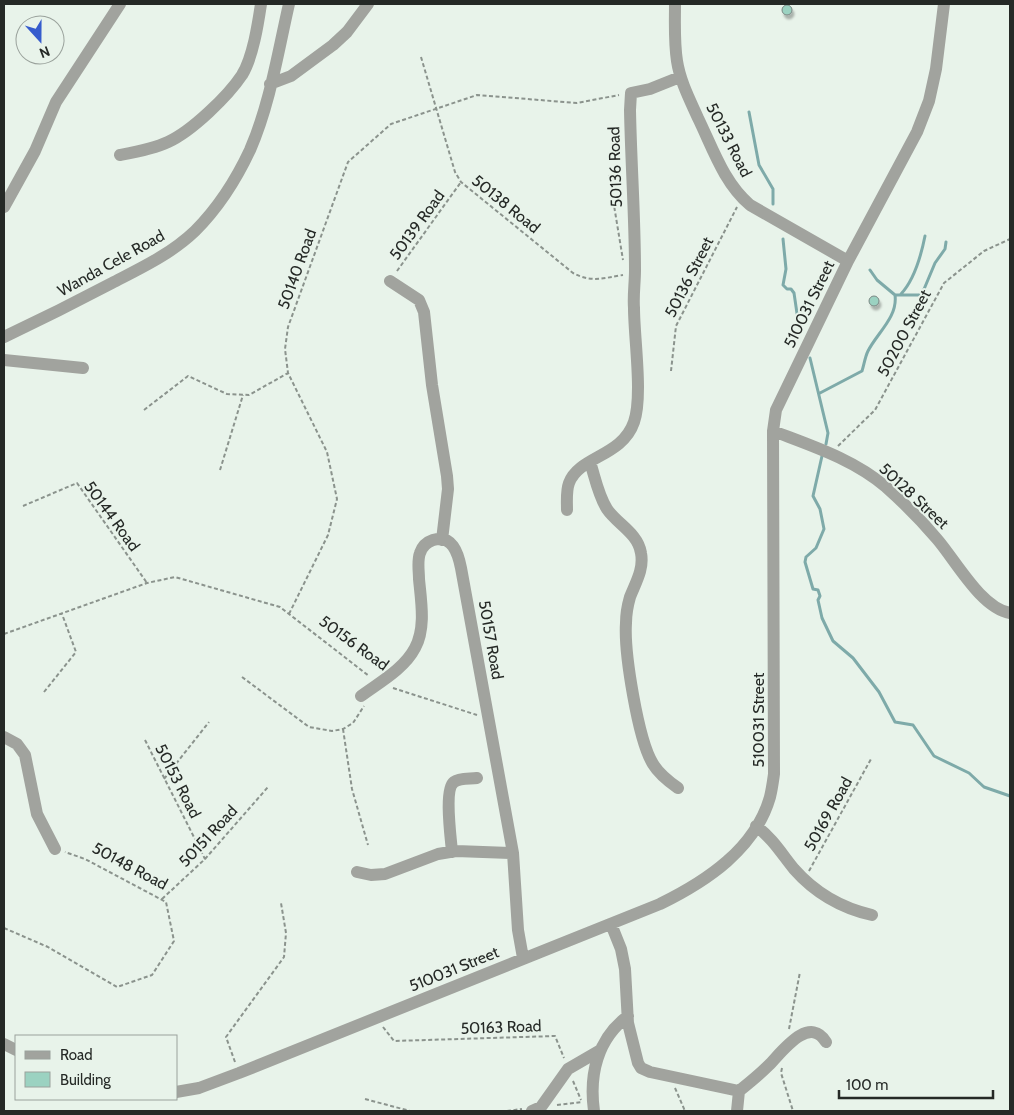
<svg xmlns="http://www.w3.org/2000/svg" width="1014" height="1115" font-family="Cabin,sans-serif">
  <defs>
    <filter id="shadow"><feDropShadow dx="2" dy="4" stdDeviation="1" flood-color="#0004"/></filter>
  </defs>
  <rect width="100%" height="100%" fill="#e8f3ea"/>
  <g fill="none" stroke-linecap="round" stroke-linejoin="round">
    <!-- stream -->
    <path stroke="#7eaaa9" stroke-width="3" d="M749,112L759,165L773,189V204
      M783,239L786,269L783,285L787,289H791L794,293L799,327
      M901,294C915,279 921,256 925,236
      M895,295H919L922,294L935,263L945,249L946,242
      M810,358L828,433L826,444
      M820,393L862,371C864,365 865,357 868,351C877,333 898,317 895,295L877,280L870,270
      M822,456L813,496L820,509L824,529L816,548L806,557L805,562L813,589L818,590L820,596L818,600L822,618L833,641L853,658L879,692L895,722L913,725L934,756L969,773L984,787L1010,796"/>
  </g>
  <!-- building -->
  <path fill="#9bd2c1" stroke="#7a8783" filter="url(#shadow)" d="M782 10a5 5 0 1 1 10 0a5 5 0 1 1-10 0Z
    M869 301a5 5 0 1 1 10 0a5 5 0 1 1-10 0Z"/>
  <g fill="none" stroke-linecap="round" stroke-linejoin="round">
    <!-- path -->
    <path stroke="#8b938d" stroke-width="2" stroke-dasharray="4 2.5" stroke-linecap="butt" d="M421,57L455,172L461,182L573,273C592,283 603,278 623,275
      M609,175L623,260
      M397,271L461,182
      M671,371L676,326L737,207
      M144,410L188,376L227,394L249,395L288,373
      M838,446L875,410L944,283L984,251L1010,239
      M220,470L243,395
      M23,506L77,483L147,583
      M289,614L328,535L337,499L327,452L288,373L285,349L288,327L348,162L391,124L477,95L577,103L619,95
      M4,634L147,583L175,577L280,607L369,676
      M242,677L309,727L332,731L343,729L353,723L364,706
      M393,688L477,715
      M44,692L76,652L62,614
      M343,729L352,789L368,845
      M145,740L205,859
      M164,779L209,722
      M809,871L871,759
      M162,899L205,859L268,787
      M4,928L48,947L117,987L152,975L174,941L166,902L85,859L65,852
      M383,1027L394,1041L555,1036L564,1058
      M789,1029L800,972
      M235,1062L226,1037L284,957L286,933L281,903
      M782,1068L781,1073L793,1111
      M573,1081L581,1100
      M675,1088L685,1111
      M365,1099L410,1111
      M557,1105L582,1102
      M507,1111L522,1109"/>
    <!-- minor -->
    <path stroke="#a1a39e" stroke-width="12" d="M675,4C675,23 674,42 677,61C680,81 690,100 698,118C713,149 724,183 750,205L848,261
      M270,84L291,76L333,45L347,32L368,4
      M120,155C136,152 153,149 168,142C192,131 228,96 242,75C253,57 258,24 261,4
      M4,207L35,151L56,102L120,4
      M390,281L419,300L424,312L432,385L447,476L448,489L442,540
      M4,337C40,320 76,302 112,283C141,268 171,254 195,231C219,207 236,180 250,150C270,104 278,52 289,4
      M4,360L83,368
      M773,431C812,446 853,459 886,487C904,503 921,520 937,539C956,561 981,608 1010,613
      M590,462C595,477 598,495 607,509C617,524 638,533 641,553C644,569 636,582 630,597C628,604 626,615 626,623C624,652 638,740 653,764C659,774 668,781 678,788
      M567,510C567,501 566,491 569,483C579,456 622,457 634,422C643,396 634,338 634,308C633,296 635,283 635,270C635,217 631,163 630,110L631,93L650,89L680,77
      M361,696C380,682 404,669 415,648C426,628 421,601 419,579C419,571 417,561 420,553C422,547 427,542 433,540C452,534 458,553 461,568L513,853L518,930L523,958
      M4,737L17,744L25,755L37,814L55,849
      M756,826C773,839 781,853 794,869C816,894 841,908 872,915
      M452,852C451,839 444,789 454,782C459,778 470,779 477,778
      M357,872L371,875L385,874L438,854L456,851L513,853
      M611,924L621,949L625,969L628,1023L638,1063L641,1068L650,1072L739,1091L737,1111
      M4,1044L16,1050
      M739,1091C749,1083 759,1075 769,1065C781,1053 809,1014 826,1042
      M176,1092L199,1088L239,1073L660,904C707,881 755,849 770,797C772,789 773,781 774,774L773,431L776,410L848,261L917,132L929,101L936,69L944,4
      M532,1111L541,1107L568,1069L599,1051
      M594,1111C589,1075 597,1039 628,1016"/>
  </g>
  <g text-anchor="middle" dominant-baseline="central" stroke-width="4" stroke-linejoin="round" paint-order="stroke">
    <!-- street labels -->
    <g font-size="16" fill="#252926" stroke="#e8f3ea">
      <text transform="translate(729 140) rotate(63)">50133 Road</text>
      <text transform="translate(615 167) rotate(-92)">50136 Road</text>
      <text transform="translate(506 204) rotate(39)">50138 Road</text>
      <text transform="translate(417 225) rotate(-54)">50139 Road</text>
      <text transform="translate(111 263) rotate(-29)">Wanda Cele Road</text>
      <text transform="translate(297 269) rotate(-70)">50140 Road</text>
      <text transform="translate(689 277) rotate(-63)">50136 Street</text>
      <text transform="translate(809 304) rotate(-64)">510031 Street</text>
      <text transform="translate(904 333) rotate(-62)">50200 Street</text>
      <text transform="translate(914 496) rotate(43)">50128 Street</text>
      <text transform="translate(112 516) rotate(54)">50144 Road</text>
      <text transform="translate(491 640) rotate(80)">50157 Road</text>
      <text transform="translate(354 643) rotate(36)">50156 Road</text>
      <text transform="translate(758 720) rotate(-90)">510031 Street</text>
      <text transform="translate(178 781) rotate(63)">50153 Road</text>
      <text transform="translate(828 814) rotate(-61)">50169 Road</text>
      <text transform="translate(208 836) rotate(-47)">50151 Road</text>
      <text transform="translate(130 866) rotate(28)">50148 Road</text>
      <text transform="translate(454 969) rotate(-22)">510031 Street</text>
      <text transform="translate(501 1027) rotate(-2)">50163 Road</text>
    </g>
  </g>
  <!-- border -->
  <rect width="1014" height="1115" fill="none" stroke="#252926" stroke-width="10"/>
  <!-- legend -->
  <rect x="15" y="1035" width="162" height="65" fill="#e8f3ea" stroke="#9aa29c"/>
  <rect x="25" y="1051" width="25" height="8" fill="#a1a39e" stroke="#9aa29c"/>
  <text x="60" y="1060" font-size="15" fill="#252926">Road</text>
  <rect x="25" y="1072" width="25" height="15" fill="#9bd2c1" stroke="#9aa29c"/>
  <text x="60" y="1085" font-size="15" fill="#252926">Building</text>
  <!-- north arrow -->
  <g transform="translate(40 40) rotate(159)"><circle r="24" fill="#e8f3ea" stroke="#9aa29c"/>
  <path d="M0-4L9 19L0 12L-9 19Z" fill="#365ccd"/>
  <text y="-8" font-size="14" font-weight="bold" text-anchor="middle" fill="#252926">N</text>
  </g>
  <!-- scale -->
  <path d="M839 1090v8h154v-8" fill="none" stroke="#252926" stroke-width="2.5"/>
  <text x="846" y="1090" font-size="15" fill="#252926" stroke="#e8f3ea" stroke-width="4" paint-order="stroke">100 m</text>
</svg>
